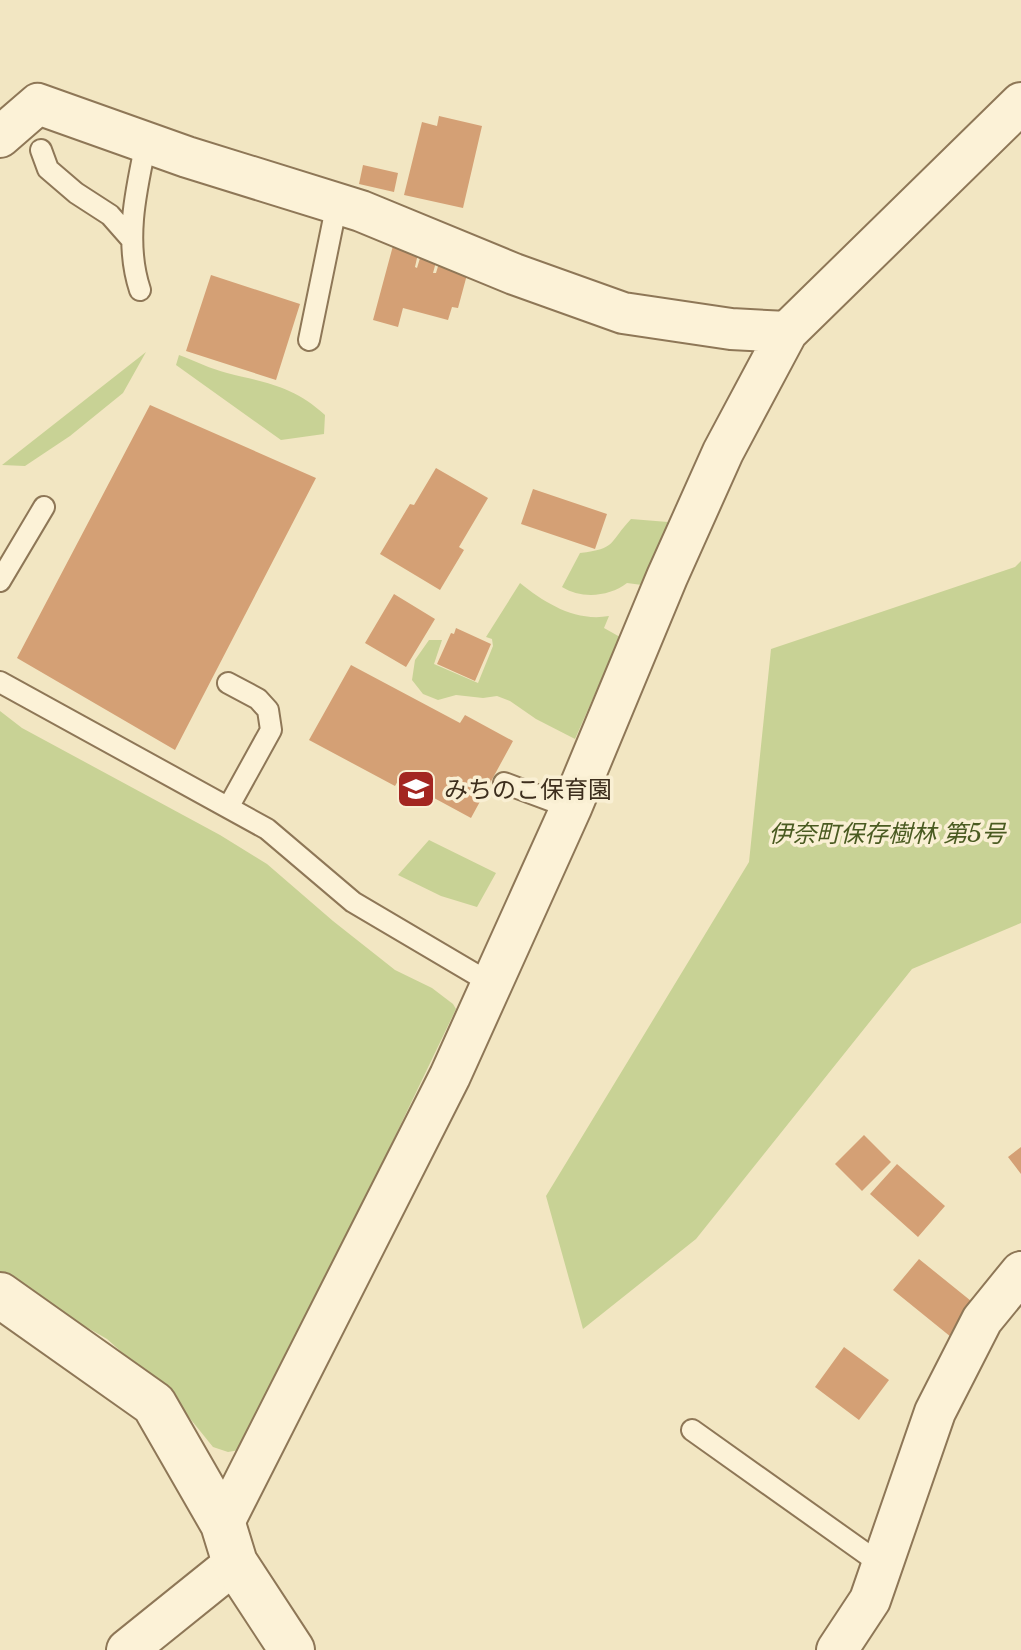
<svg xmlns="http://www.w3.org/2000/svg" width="1021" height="1650" font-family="'Libre Baskerville','Noto Sans JP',serif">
  <rect width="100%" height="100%" fill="#f2e6c2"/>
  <!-- green -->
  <path fill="#c8d295" d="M146,352L123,393L70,436L25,466L2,465Z
    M179,355C195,361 211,369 227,373C267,383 293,386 325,415L324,434L281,440L176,365Z
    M631,519L668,522L642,585L627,583C609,597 581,599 562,587L580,553C617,549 609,542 631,519Z
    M1021,561V923L912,969L696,1239L583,1329L546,1196L749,862L771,649L1015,567Z
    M520,583C545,603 575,622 609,616L604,628L620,637L575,739L536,719L510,701L497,696L483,698L456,695L438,700L423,694L412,680L415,660L429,640H442L434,664L478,683L493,646L492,639L486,637Z
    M0,711L22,728L220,835L267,864L333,921L395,970L432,988L453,1004L456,1009L245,1449L228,1452L213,1447L175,1400L107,1339L0,1277Z
    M429,840L496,873L477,907L441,896L398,875Z"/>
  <!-- building -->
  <path fill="#d4a075" d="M439,116L482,126L463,208L404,195L422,122L437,126Z
    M363,165L398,173L394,192L359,184Z
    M394,242L419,249L415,267L417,268L420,258L436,262L433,273H436L439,263L468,271L458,308L452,307L448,320L403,308L398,327L373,320Z
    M211,275L300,304L276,380L186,351Z
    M150,405L316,478L175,750L17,658Z
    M436,468L488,498L459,547L464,550L440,590L380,554L410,504L414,505Z
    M533,489L607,514L595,549L521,524Z
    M394,594L435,619L406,667L365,643Z
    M456,628L491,644L475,681L437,664L451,633L454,634Z
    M351,665L460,723L465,715L513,741L471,818L399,779L395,786L309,740Z
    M864,1135L891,1162L862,1191L835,1164Z
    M1021,1147V1174L1008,1157Z
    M897,1164L945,1206L918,1237L870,1194Z
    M919,1259L976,1305L951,1337L893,1290Z
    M844,1347L889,1380L859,1420L815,1387Z"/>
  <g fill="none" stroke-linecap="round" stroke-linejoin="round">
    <defs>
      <path id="service" d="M41,150L48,169L76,193L110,215L132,240
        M140,290C124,242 136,190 146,143
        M309,340L337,203
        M0,581L44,507
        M0,682L267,829L353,902L492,984
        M228,683L258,699L268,710L271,730L229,806
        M504,783L571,808
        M692,1430L882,1565"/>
      <path id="minor" d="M0,137L38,104L187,157L361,211L514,274L623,313L731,329L787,332
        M223,1524L450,1076L571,808L667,577L723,452L787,332L1021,103
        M127,1650L235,1563
        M837,1650L870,1600L935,1412L982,1320L1021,1272"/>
      <path id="tertiary" d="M0,1295L154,1404L223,1524L235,1563L292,1650"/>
    </defs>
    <!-- service casing -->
    <use href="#service" stroke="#8e7757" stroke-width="24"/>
    <!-- minor casing -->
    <use href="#minor" stroke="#8e7757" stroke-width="44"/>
    <!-- tertiary casing -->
    <use href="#tertiary" stroke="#8e7757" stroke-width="48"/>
    <!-- service -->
    <use href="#service" stroke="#fcf2d7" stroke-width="20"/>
    <!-- minor -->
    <use href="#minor" stroke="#fcf2d7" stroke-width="40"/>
    <!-- tertiary -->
    <use href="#tertiary" stroke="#fcf2d7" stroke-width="44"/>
  </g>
  <!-- icons -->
  <defs>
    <symbol id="school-square" viewBox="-11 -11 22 22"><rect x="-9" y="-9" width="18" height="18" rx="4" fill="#a32621" stroke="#f9efd3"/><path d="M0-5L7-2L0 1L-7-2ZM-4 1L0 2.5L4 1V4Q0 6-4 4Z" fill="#fff"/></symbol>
  </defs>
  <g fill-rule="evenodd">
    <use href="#school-square" x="394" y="767" width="44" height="44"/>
  </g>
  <g text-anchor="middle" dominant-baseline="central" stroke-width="7" stroke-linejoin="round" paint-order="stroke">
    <!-- poi labels -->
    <g font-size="24" fill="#3d2e1d" stroke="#f9efd3" text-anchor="start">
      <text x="444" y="789">みちのこ保育園</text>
    </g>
    <!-- park labels -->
    <g font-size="24" font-style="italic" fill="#4a5b21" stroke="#f9efd3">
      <text x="887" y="833">伊奈町保存樹林 第5号</text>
    </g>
  </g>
</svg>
